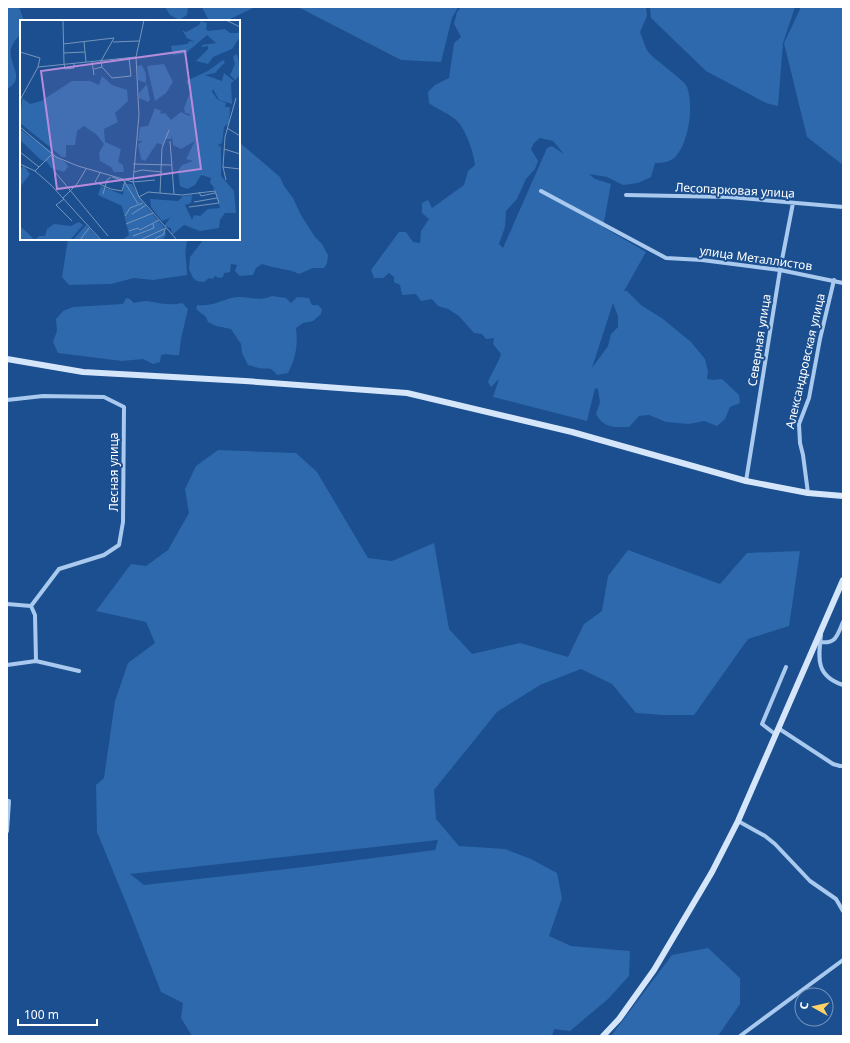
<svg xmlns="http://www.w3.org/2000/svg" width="850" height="1043" font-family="'Noto Sans',sans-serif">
  <rect width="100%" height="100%" fill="#1b4f8f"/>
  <!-- green -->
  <path fill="#2e69ad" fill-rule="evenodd" d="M7,7H19L24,21H21V34C18,37 15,40 13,44C3,61 29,77 7,89Z
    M165,7H188L187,15L179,20L170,15Z
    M202,7H255L226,21H209Z
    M298,7H458L452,18L441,62L401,60Z
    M461,7H646L647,16L640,32C643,39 645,49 650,54C657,61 685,81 687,87C694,105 689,143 675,157C671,162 662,163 655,163L651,177L638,183L623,185L607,177L589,174L595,179L611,184L603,227L646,252L624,291H627L641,305L663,319L691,342L705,359L708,371L707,379L713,380L722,379L739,395L740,403L730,407L725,419L717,426L704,421L689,424L666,422L649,415L639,416L629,427C615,427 604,429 596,414L600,402L598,389L595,388L587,421L493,397L499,379L491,387L488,382C492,372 498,364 501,354L493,344L494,338L486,339L482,334L474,333L459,316L448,309L438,306L432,299L421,301L416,294L402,295L400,285L394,282V277L389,273L383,278H374L371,270L399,232H406L413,242L420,243L421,231L429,219L422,213V203L428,200L432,208L464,185L468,171L475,165C474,153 466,131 458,122C451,114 438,110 429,103L428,92L435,85L449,78L454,43L461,37L454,24L457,12ZM540,138L553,141L564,154L552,146L547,148L503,248L499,244L505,227L506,211L517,199L526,179L535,169L538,161L531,149L534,143ZM613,303L618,316V327L611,334L608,346L592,368Z
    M650,7H795L783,43L778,106L766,103L706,71L651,18Z
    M801,7H843V165L807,137L784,43Z
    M239,142L280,177L284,186L293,198L301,215L315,237L322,244L328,255L327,263L324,268H313L299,274C287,268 275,269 262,264L256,268L253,275L240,276L235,271L237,265L231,264L230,272L224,273L223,277L219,278L215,276L213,279L209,278L204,282L197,281L193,278L189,269L190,257L204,239H239Z
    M68,239H188C183,252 187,262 187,275L153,280L134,278L111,284L69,285L62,277Z
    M272,296L286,298L291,303L297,297L309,298L312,305H318L322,309L321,314L313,321L303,323L296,328C298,346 296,357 288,373L277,375C269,365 269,370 259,368C255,367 252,366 248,365L242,353L241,344L231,329L216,326L208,322L206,317L196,309L197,305C214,307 222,299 237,297C250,296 259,302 272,296Z
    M126,298L130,299L134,303C138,302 143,301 147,301C159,303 171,306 182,303L188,309L181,339L179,355C172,356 168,353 161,355L160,362L153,364L143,359L122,361L58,353L53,342L57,331L56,319L63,311L73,307L123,304Z
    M218,450L296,453L317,472L368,558L392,561L434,543L449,629L472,654L520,643L568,657L584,624L602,611L608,576L628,550L720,584L747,553L800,551L789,626L748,639L694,715H663L636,713L612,684L581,669L540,685L497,712L434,790L436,819L459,846L505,849L531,859L557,873L562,898L549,936L571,946L630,951L629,976L608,999L570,1031L554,1029L552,1036H192L181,1018L183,1003L161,992L129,910L97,832L96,785L104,778L115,701L128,663L155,643L146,622L96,611L131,564L146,566L168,550L189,513L185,489L196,466ZM438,840L435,850L304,867L144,885L130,874Z
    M708,948L740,978V1004L718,1036H611L672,955Z"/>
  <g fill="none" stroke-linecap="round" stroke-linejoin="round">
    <!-- street -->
    <path stroke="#a9c9ee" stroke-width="4" d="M541,191L666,258L702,260L780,270L843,283
      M626,195L729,197L843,207
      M7,400L43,396L104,397L124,407L123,522L119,545L104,555L59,569L31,606
      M746,481L780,270L793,203
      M808,493L803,455L800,443L799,424L809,398L820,339L834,280
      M7,604L31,606L35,615L36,661
      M821,635C818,659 816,676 843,685
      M820,642C836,644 837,636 843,622
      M7,665L36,661L79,671
      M778,728L833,764L840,766H843
      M775,734L762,724L786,667
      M7,801H9L7,831
      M738,821L765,836L775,844L810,881L836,899L843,911
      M740,1036L843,960"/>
    <!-- secondary -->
    <path stroke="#d6e6fa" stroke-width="6" d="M7,359L83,372L245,381L407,393L572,432L746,481L808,493L843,496
      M603,1036L619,1019L654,970L712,872L738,821L843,580"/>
  </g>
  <g text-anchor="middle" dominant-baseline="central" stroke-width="4" stroke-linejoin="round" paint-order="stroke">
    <!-- street labels -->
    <g font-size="12" fill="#fff" stroke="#1b4f8f">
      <text transform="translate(735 190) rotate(3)">Лесопарковая улица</text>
      <text transform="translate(756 258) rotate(8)">улица Металлистов</text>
      <text transform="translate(759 340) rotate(-81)">Северная улица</text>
      <text transform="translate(805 361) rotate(-77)">Александровская улица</text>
      <text transform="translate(113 472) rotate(-90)">Лесная улица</text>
    </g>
  </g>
  <!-- overview -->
  <g transform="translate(20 20)">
    <rect width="220" height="220" fill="#1b4f8f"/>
    <path d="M181,1L187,3L186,9L188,11L205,9L210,13H219L220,17L212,29L193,37L188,44L176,41L188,29V26L182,27V25L196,23L187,15L166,33L153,35L151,26L167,24L170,21L175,22L167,18L162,10L166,12L179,5ZM216,34L218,37L220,55L215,60L210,55L215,44L213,37ZM203,40L205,42L195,53L185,55L202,61L204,53L214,61L211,63L212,84L199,80L193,69L192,72L198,80L206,83L205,87H210L209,103L204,107L202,123L198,125L201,127V156L214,171L216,193H205L200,200L199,208L180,211L164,205L152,215L151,208L144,206L150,198L142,201L131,187L130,179L158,181L163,176L172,175L171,183L165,185L172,200L174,195L180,196L188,189L200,188L193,166L190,163L191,158L181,155L175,165L167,169L160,166L158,151L162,145L173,141L166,139L175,121L161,129L153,125L152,117L151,119H145L143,125L137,123L125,141L121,139L118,124L123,121H118L120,107L128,106L135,88L141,91L140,94L145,93L151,100L161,92L169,96L170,94L165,93L164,88L171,70L166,61L188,51ZM144,44L153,62L146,73L135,81L127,46ZM122,45L126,54V63L118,60L117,46ZM82,56L92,65L107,70L108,81L95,93L98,102L84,109L85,122L101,129L98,142L103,145L104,152H94L91,147L80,141L79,133L84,124L76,114L64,106L57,111L55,125H46V137H42L0,103L2,78L10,84L21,81L52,61H70L79,65ZM127,64L130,80L128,82L119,78V73ZM0,109L46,143L48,147L44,152L31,148L27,142L21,140L0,120ZM4,146L10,154L0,167V148ZM104,164H112L123,183L143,206L146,215L142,220H102L109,215L102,186L78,175L81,166L103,175ZM59,202L63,205L50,220H0V206L15,220L19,216H25L27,209L34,204L51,206ZM66,205L78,218L80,220H53Z" fill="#2e69ad"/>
    <path fill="none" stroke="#7695bc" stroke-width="1" d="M43,0L44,44M124,0L116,37L119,95L113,162L119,177L157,220M206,0L220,7M64,22L66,42M93,22L119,21M43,24L94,18L81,41M0,32L20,38L18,47L0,80M44,33L65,32M72,41L74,55M44,44L45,49L54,48V43M18,47L116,37M82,47L92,58L111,56L109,38M74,49L82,47L81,41M0,107L36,137L58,146L113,162L135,160M207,108L220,116M150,121L154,174M204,129L220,134M0,132L19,147M0,144L15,151L31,165L81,220M113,144L152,145M203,147L220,149M15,151L32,134M35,152L88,216M114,152L122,150L142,152M80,153L75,162L91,169L102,171L105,161M92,157L104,161L118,184M206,160L203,147L205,117L216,78M179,172L181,176L195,173M140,173L142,128L149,110M83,174L87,160L91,157M119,177L128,172L162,175L195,171L199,183L169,187M43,178L57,164L66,149M44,179L36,185L52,201M174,182L197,178M112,194L126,185M105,196L110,188L123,183M106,204L133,193M109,211L118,208L120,210L139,200M113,216L134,208L133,204M60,220L69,208M120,220L146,208M133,220L144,214L145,209"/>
    <path fill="#b68bdc" fill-opacity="0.15" stroke="#b68bdc" stroke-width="2" d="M165,31L181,149L37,169L21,51Z"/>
    <rect width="220" height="220" fill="none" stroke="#fff" stroke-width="2"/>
  </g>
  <!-- border -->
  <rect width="850" height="1043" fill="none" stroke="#ffffff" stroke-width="16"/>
  <!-- north arrow -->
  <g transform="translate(814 1007) rotate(278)"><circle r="19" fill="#1b4f8f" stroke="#7695bc"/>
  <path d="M0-3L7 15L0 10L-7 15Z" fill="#ffd166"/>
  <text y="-6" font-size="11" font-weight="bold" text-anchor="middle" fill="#ffffff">С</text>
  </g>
  <!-- scale -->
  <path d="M18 1019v6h79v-6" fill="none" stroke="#ffffff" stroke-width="2"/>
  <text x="24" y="1019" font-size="12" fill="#ffffff" stroke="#1b4f8f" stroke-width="3" paint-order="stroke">100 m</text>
</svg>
